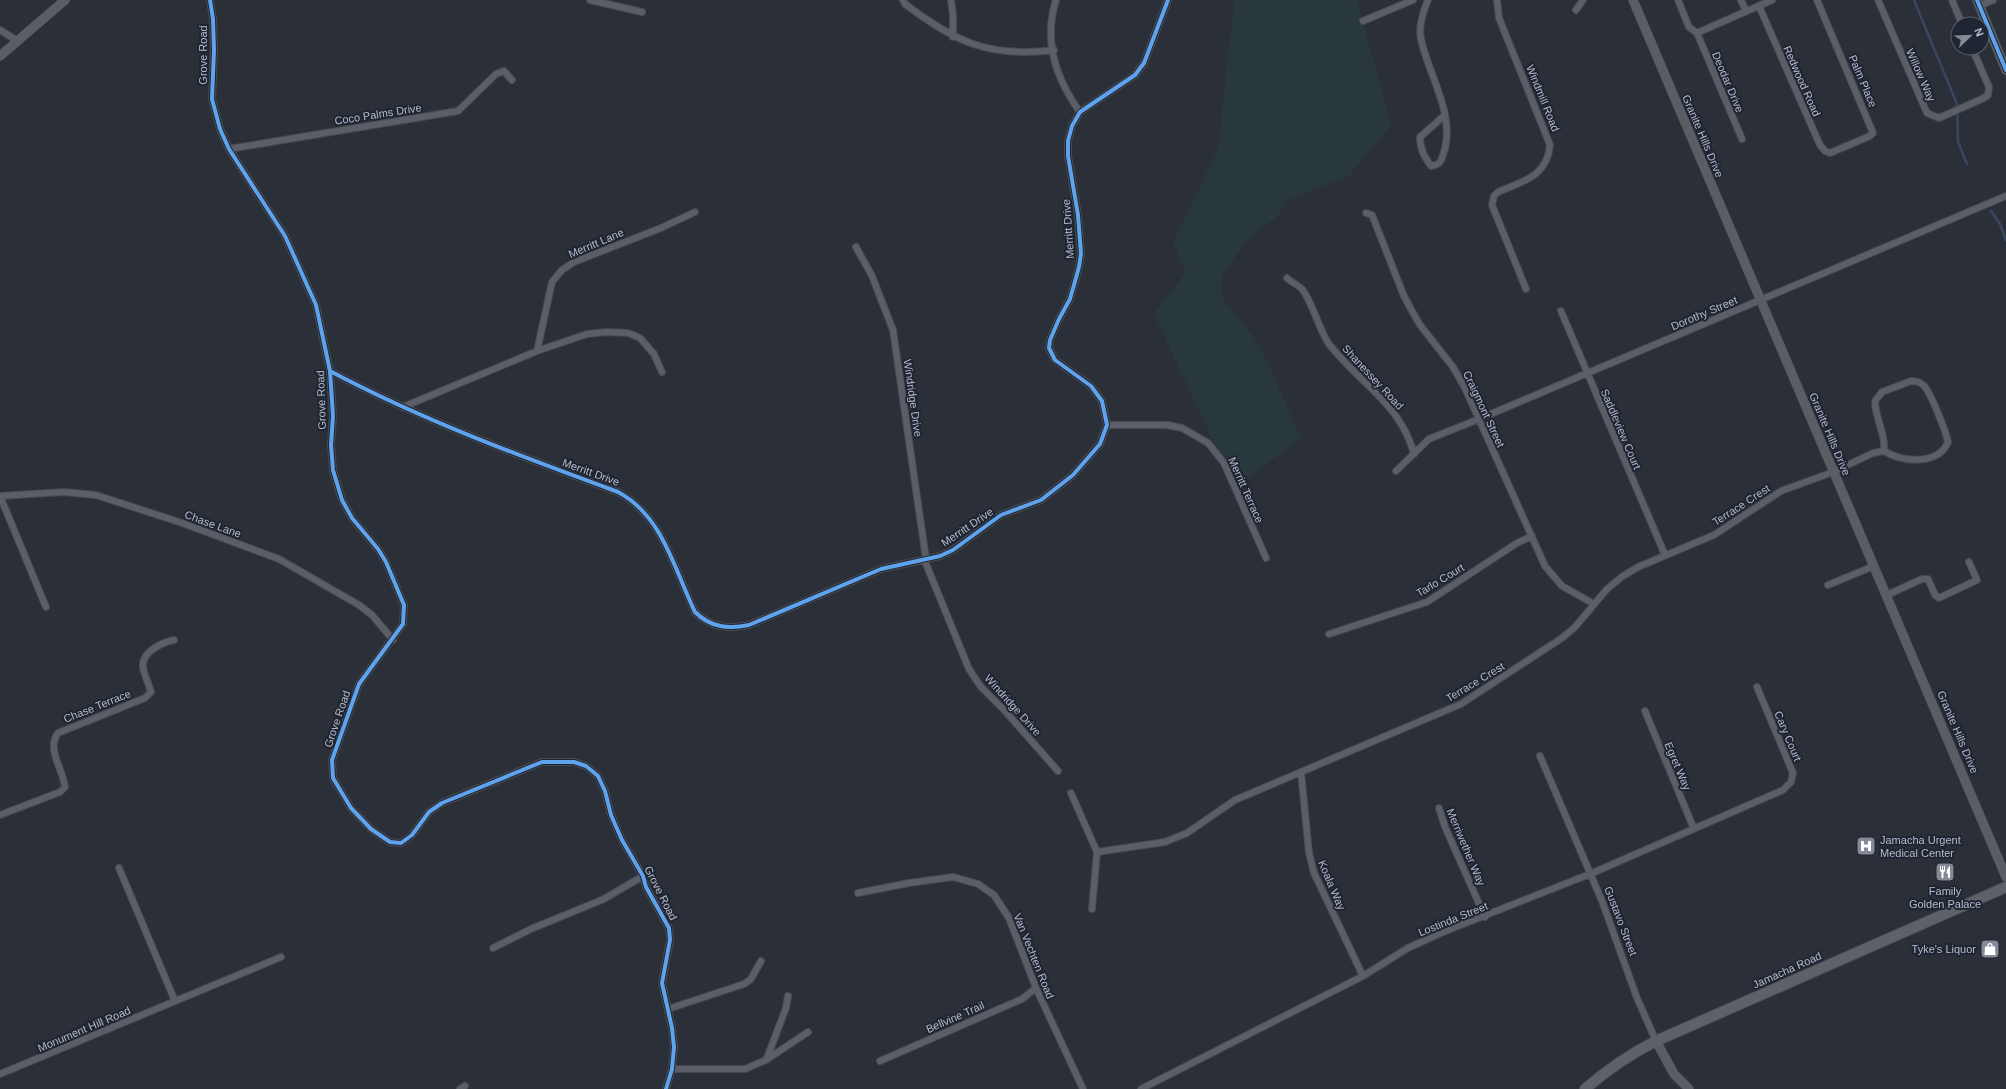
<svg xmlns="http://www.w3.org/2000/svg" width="2006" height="1089" font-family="Helvetica,sans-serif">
  <rect width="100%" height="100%" fill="#2b2f38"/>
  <!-- green -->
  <path fill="#28383d" d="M1234,0H1357L1391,125L1348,177L1286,200L1278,216L1249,238L1221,277L1222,298L1260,345L1301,438L1235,488L1154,314L1186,272L1173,242L1218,149Z"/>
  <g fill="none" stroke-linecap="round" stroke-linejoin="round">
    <!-- stream -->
    <path stroke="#3b4761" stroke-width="2.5" d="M1914,0L1957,104L1958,142L1967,164
      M1991,211L2000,224L2006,240"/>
    <defs>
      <path id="street" d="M210,0L213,19L214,50L212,99L220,129L229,149L285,236L316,305L330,371L333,416L331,445L333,470L342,500L352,518L378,549L386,562L404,605L403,624L359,684L332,760L333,778L351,808L371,829L390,842L401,843L412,835L429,812L442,803L542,762H574L586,766L598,776L605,791L611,815L622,840L643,876L646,887L669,928L670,940L662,983L672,1028L674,1047L672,1069L666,1089
        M590,0L642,12
        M903,0L905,4C955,42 989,58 1054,50
        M951,0L953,15V37
        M1056,0C1043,41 1056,79 1080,112
        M1428,0C1423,12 1418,26 1421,39C1429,77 1457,116 1443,155C1441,162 1439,165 1431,166C1424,156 1420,149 1420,137L1445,115
        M1497,0L1499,18L1550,145C1547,177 1523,181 1498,192L1494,196L1492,205L1526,289
        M1678,0L1689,27L1697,33L1772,0
        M1741,0L1746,11
        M1878,0L1927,113L1939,118L1984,98L1988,95L1989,87L1972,48
        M1952,0L1962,24
        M1759,6L1820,145L1825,151L1830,153L1870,136L1873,133L1817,0
        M1979,6L1993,0
        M1576,10L1583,0
        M1363,21L1413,0
        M0,30L16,40
        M1697,33L1742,139
        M229,149L458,111L496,74L504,71L512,80
        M1366,213L1372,215L1404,296L1412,311L1420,325L1453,367L1465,388L1545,566L1562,586L1594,604
        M856,247L872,276L893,330L926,559
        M1287,278C1291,282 1298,285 1302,289C1312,301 1319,330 1329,344C1359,383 1401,404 1414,454
        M1561,311L1665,555
        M537,351L552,282L562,270L574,262L661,228L695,212
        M330,371C422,420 520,456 618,492C663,516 674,569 695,612C711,628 729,629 749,625L881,569L940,556L953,550L1001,515L1041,500L1073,475L1100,444L1107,425L1102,401L1091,386L1055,360L1049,348L1050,340L1059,319L1070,299L1079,267L1081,254L1078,215L1068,156V141L1072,126L1080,112L1135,75L1144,63L1168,0
        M1911,381C1915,381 1920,382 1923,385C1930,390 1946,432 1948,442C1938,466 1902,462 1884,451C1886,433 1875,419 1875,401L1882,392Z
        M403,407L537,351L587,334L607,332L628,333L640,338L654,354L662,372
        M1107,425H1167L1182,428L1208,443L1224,463L1266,558
        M1396,471L1429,439L1479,419L2006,196
        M924,559L969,669L981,687L1006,712L1058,771
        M1828,585L1874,566
        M1887,595L1922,579H1928L1935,595L1939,598L1977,580L1969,562
        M46,607L0,496L63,492L96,495L185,524L279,559L359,605L372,615L393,640
        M1329,634L1427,602L1517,543L1532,536
        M1645,711L1694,829
        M1540,756L1602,901L1637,998L1656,1041
        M1301,772L1309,853L1314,873L1363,976
        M1071,793L1097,852L1092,909
        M1439,808L1445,827L1485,917
        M0,815L60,792L65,787C63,769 46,749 58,733L145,698L151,692C149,684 144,675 143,667C141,652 163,642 174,640
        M1097,852L1165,842L1187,833L1235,800L1461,704L1562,638L1575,627L1607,589L1623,576L1638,567L1714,535L1781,491L1833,472L1873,453L1884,451
        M119,868L175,1001
        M858,893L909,883L953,877L978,884L994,895L1009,918L1036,988L1083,1089
        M493,948L531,929L604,899L643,876
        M668,1009L744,984L751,979L761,961
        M767,1058L786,1008L788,996
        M880,1061L1022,999L1036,988
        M672,1069H745L766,1060L808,1032
        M0,1074L281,957
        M460,1089L465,1086
        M1141,1089L1363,976L1408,948L1443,932L1590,874L1783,790L1791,782L1793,773L1757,687"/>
      <path id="secondary" d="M1633,0L2006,877
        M1977,0L2006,70
        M0,56L65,0
        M1656,1041L1674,1074L1689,1089"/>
      <path id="primary" d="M1585,1089C1607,1070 1630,1054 1656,1041L2006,887"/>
    </defs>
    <!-- street casing -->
    <use href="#street" stroke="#474a51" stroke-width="8"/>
    <!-- secondary casing -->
    <use href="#secondary" stroke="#474a51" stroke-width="10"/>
    <!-- primary casing -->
    <use href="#primary" stroke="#494c55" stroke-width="12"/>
    <!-- street -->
    <use href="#street" stroke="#5b5e66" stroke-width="6"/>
    <!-- secondary -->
    <use href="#secondary" stroke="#5a5d64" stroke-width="9"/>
    <!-- primary -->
    <use href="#primary" stroke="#5d6168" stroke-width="10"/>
    <defs>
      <path id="cycleway" d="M210,0L213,19L214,50L212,99L220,129L229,149L285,236L316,305L330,371L333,416L331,445L333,470L342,500L352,518L378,549L386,562L404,605L403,624L359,684L332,760L333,778L351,808L371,829L390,842L401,843L412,835L429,812L442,803L542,762H574L586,766L598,776L605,791L611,815L622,840L643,876L646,887L669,928L670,940L662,983L672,1028L674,1047L672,1069L666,1089
        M1977,0L2006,70
        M330,371C422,420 520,456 618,492C663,516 674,569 695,612C711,628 729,629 749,625L881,569L940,556L953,550L1001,515L1041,500L1073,475L1100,444L1107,425L1102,401L1091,386L1055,360L1049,348L1050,340L1059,319L1070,299L1079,267L1081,254L1078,215L1068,156V141L1072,126L1080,112L1135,75L1144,63L1168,0"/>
    </defs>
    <!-- cycleway casing -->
    <use href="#cycleway" stroke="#1f2533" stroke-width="6"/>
    <!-- cycleway -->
    <use href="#cycleway" stroke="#60a3ed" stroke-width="4"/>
  </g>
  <!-- icons -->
  <defs>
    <symbol id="hospital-square" viewBox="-11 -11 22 22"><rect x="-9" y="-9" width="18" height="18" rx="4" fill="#858a96" stroke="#1f2533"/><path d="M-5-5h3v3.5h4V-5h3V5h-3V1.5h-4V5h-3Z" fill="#fff"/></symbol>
    <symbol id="restaurant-square" viewBox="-11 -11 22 22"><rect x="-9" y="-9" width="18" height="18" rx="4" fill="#858a96" stroke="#1f2533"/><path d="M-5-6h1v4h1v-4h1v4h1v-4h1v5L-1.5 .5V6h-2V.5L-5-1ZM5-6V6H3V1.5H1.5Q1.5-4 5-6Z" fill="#fff"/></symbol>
    <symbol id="shop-square" viewBox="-11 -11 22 22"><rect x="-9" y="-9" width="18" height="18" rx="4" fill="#858a96" stroke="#1f2533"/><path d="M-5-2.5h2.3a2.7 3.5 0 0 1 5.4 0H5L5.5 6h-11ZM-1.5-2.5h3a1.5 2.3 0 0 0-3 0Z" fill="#fff"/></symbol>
  </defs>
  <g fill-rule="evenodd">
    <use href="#hospital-square" x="1855" y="835" width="22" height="22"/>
    <use href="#restaurant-square" x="1934" y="861" width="22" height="22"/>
    <use href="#shop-square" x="1979" y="938" width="22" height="22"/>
  </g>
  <g text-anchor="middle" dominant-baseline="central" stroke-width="4" stroke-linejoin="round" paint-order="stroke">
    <!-- street labels -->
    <g font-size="11" fill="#b6bbc8" stroke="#1f2533">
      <text transform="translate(203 55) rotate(-90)">Grove Road</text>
      <text transform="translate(1921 75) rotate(66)">Willow Way</text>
      <text transform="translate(1802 81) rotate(66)">Redwood Road</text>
      <text transform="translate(1863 81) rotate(67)">Palm Place</text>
      <text transform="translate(1728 82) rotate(67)">Deodar Drive</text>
      <text transform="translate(1543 98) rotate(68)">Windmill Road</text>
      <text transform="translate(378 114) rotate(-9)">Coco Palms Drive</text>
      <text transform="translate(1703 136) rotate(67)">Granite Hills Drive</text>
      <text transform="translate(1068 229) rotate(-94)">Merritt Drive</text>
      <text transform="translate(596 243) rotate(-23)">Merritt Lane</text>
      <text transform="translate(1704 313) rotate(-23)">Dorothy Street</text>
      <text transform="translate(1373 377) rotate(47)">Shanessey Road</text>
      <text transform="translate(913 398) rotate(82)">Windridge Drive</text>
      <text transform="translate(321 400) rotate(-92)">Grove Road</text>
      <text transform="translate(1484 409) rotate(65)">Craigmont Street</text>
      <text transform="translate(1621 429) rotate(67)">Saddleview Court</text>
      <text transform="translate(1830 434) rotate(67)">Granite Hills Drive</text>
      <text transform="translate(591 472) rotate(20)">Merritt Drive</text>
      <text transform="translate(1246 490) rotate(66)">Merritt Terrace</text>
      <text transform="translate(1741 505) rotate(-33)">Terrace Crest</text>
      <text transform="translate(213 524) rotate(20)">Chase Lane</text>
      <text transform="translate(967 527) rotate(-34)">Merritt Drive</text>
      <text transform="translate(1440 580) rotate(-31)">Tarlo Court</text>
      <text transform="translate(1475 682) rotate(-31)">Terrace Crest</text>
      <text transform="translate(1013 705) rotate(48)">Windridge Drive</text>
      <text transform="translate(97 706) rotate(-22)">Chase Terrace</text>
      <text transform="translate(337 719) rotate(-71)">Grove Road</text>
      <text transform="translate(1958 732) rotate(67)">Granite Hills Drive</text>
      <text transform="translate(1788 736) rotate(67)">Cary Court</text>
      <text transform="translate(1678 766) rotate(67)">Egret Way</text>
      <text transform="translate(1466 847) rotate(67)">Merriwether Way</text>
      <text transform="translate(1332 885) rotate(67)">Koala Way</text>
      <text transform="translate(661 893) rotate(63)">Grove Road</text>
      <text transform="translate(1453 919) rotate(-22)">Lostinda Street</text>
      <text transform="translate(1621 921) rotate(69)">Gustavo Street</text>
      <text transform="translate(1034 956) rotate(68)">Van Vechten Road</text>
      <text transform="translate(1787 970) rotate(-24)">Jamacha Road</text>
      <text transform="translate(955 1017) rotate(-24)">Bellvine Trail</text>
      <text transform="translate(84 1029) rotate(-23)">Monument Hill Road</text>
    </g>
    <!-- poi labels -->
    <g font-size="11" fill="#b6bbc8" stroke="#1f2533" text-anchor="start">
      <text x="1880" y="840">Jamacha Urgent<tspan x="1880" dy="13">Medical Center</tspan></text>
      <text x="1945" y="891" text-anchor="middle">Family<tspan x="1945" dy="13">Golden Palace</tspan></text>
      <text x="1976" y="949" text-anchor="end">Tyke's Liquor</text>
    </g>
  </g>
  <!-- north arrow -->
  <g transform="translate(1970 36) rotate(67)"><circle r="19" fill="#1f2533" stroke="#5b616f"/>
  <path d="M0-3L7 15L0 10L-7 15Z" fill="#858a96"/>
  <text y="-6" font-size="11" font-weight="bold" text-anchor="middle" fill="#b6bbc8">N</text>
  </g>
</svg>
